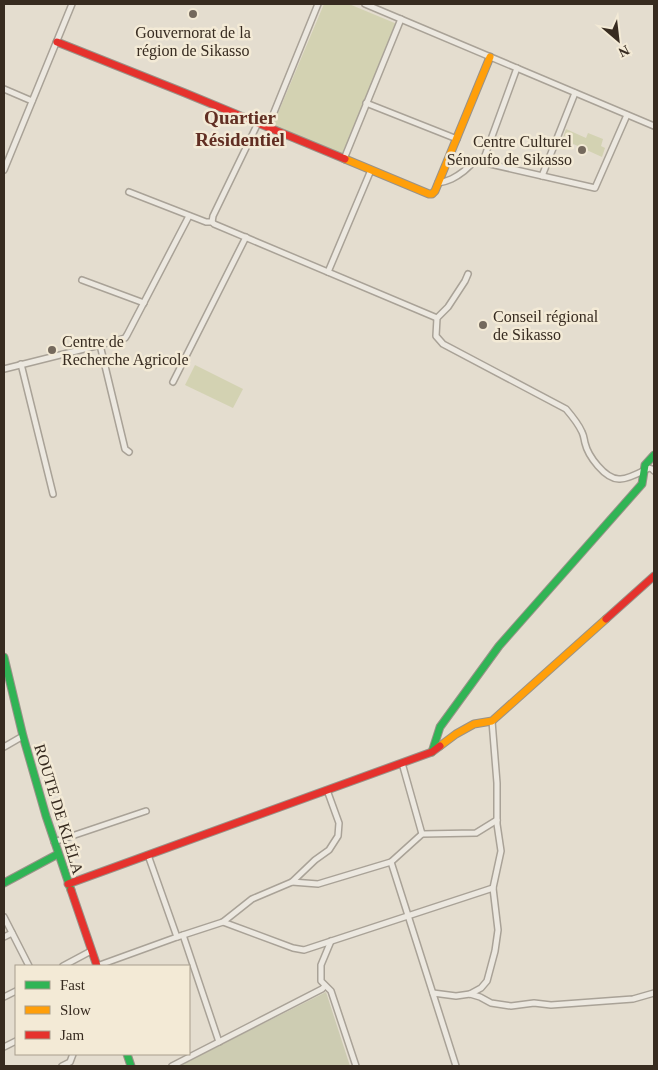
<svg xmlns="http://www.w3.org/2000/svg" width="658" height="1070" font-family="'Times New Roman',serif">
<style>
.green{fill:#d3d2b2}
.cemetery{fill:#cdccb2}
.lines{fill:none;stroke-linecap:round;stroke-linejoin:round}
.street-casing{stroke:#a9a297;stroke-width:8}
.fast-casing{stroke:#999288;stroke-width:9}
.slow-casing{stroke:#999288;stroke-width:9}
.jam-casing{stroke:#999288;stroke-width:9}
.street{stroke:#ece8e0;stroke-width:5}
.fast{stroke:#30b455;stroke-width:7}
.slow{stroke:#ff9f0a;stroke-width:7}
.jam{stroke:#e5322d;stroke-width:7}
.poi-dot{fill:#74695d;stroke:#f3ead6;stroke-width:2}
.labels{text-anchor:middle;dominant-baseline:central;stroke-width:5;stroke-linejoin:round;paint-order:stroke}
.poi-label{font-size:16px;fill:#372b20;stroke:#f3ead6;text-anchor:start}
.street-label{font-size:16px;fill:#372b20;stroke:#f3ead6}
.quarter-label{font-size:19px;font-weight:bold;fill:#612e22;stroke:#f3ead6}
</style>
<rect width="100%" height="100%" fill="#e4ddcf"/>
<!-- green -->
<g class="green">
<path d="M324,4h25l48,20 -55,130 -69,-29z"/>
<path d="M566,129l20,9 2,-5 15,6 -2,7 4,2 -3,9 -33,-15 -4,8 -3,-1v-2l-2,-1z"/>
<path d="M195,365l48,24 -10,19 -48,-23z"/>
</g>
<!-- cemetery -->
<path class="cemetery" d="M326,992l24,74h-171z"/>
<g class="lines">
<!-- street casing -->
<g class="street-casing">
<g id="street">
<path d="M365,4l289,122"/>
<path d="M4,89l28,12"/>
<path d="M366,103l91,36"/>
<path d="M268,127l50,-123"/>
<path d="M344,159l57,-140"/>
<path d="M483,161l34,-93"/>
<path d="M4,170l68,-166"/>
<path d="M542,176l33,-83"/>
<path d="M438,183c11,-2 17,-5 26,-12 5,-4 7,-8 13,-10l118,27 32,-73"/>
<path d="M129,192l77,30h6l2,2 223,94"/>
<path d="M212,222l1,-6 45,-93"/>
<path d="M328,272l43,-102"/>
<path d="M468,274l-3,7 -17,26 -11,11 -1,18 7,8 123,65c6,7 12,14 16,23 2,4 2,7 3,11 3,13 20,36 34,36 8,1 22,-7 30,-11l3,1 2,2"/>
<path d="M82,280l62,23"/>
<path d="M100,345l25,104 4,3"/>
<path d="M21,364l32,130"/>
<path d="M4,369l96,-24 25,-7 2,-3 62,-119"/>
<path d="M173,382l73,-145"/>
<path d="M4,747l19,-11"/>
<path d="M402,763l20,71"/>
<path d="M54,842l92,-31"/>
<path d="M148,855l29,82"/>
<path d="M391,862l65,204"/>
<path d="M292,882l26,2 73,-22 31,-28 54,-1 21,-13"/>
<path d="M4,917l25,49"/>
<path d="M223,922l70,26 11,2 189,-62"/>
<path d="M183,935l36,107"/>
<path d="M4,937l8,-4"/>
<path d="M331,941l-10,24v16l10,10 25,75"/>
<path d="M63,966l28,-15"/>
<path d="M97,966l80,-29 46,-15 29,-23 40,-17 23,-22 14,-10 9,-14 1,-13 -12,-33"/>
<path d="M433,993l23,3 14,-2 10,3 11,6 20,3 23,-3 17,2 82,-6 21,-6"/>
<path d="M470,994l11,-6 6,-7 8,-30 3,-21 -5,-42 8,-37 -4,-27v-41l-5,-62"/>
<path d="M4,997l12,-6"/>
<path d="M4,1047l12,-6"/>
<path d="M62,1066l8,-4 3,-8"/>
<path d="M172,1066l150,-77 3,-3"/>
</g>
</g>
<!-- fast casing -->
<g class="fast-casing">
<g id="fast">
<path d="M4,657l19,79 23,80 25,74"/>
<path d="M432,752l8,-25 59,-81 143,-162 3,-19 9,-10"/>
<path d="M4,883l54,-29"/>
<path d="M127,1054l4,12"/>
</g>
</g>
<!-- slow casing -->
<g class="slow-casing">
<g id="slow">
<path d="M345,159l84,35h3l3,-3 55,-134"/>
<path d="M440,746l16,-12 18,-10 18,-3 114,-102"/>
</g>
</g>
<!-- jam casing -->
<g class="jam-casing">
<g id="jam">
<path d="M57,42l128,51 160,66"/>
<path d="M606,619l48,-43"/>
<path d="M68,884l364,-132 8,-6"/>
<path d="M71,890l26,76"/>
</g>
</g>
<!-- street -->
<use href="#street" class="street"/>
<!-- fast -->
<use href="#fast" class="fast"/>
<!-- slow -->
<use href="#slow" class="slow"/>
<!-- jam -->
<use href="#jam" class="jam"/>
</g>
<!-- markers -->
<g class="poi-dot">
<circle cx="193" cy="14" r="5"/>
<circle cx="582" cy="150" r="5"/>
<circle cx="483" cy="325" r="5"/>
<circle cx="52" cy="350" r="5"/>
</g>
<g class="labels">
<!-- poi labels -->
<g class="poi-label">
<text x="193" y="32" text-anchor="middle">Gouvernorat de la<tspan x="193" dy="18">région de Sikasso</tspan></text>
<text x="572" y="141" text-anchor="end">Centre Culturel<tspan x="572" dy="18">Sénoufo de Sikasso</tspan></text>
<text x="493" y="316">Conseil régional<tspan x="493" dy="18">de Sikasso</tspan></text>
<text x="62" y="341">Centre de<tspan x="62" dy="18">Recherche Agricole</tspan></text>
</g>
<!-- street labels -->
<g class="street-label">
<text transform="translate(59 809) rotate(73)">ROUTE DE KLÉLA</text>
</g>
<!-- quarter labels -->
<g class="quarter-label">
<text x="240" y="117">Quartier<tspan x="240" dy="22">Résidentiel</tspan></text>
</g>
</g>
<!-- border -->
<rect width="658" height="1070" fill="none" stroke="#372b20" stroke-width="10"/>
<!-- legend -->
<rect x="15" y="965" width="175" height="90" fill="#f3ead6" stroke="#a89e8d"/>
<rect x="25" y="981" width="25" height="8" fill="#30b455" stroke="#a89e8d"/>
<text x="60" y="990" font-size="15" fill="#372b20">Fast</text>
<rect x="25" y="1006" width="25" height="8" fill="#ff9f0a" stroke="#a89e8d"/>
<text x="60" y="1015" font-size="15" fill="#372b20">Slow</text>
<rect x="25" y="1031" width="25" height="8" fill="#e5322d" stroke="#a89e8d"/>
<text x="60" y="1040" font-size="15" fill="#372b20">Jam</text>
<!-- north arrow -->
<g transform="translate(618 40) rotate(152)" stroke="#f3ead6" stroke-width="4" paint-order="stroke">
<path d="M0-4L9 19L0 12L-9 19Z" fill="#372b20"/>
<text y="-8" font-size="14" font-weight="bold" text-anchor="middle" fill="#372b20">N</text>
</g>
</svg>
